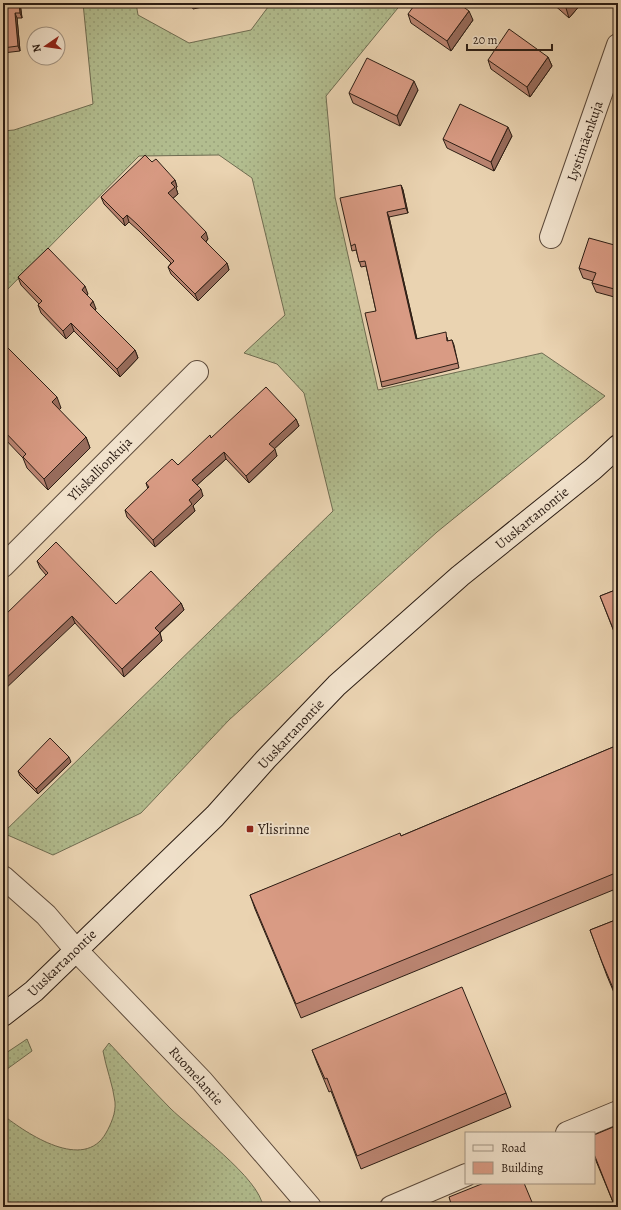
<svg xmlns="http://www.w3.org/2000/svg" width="621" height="1210" font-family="Alegreya,serif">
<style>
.grass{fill:url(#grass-dots);stroke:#6f6d52}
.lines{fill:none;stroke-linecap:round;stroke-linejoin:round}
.minor-casing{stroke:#5c4a3b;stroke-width:24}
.tertiary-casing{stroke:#5c4a3b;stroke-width:24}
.secondary-casing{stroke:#2c1d14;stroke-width:24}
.minor{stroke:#f1e2cc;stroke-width:22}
.tertiary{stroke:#f1e2cc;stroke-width:22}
.secondary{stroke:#f1e2cc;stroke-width:22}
.wall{fill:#bb8572;stroke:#2c1d14}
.shaded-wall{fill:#986c5c;stroke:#2c1d14}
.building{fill:#d99b84;stroke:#2c1d14}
.poi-dot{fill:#8f2418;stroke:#f1e2cc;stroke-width:1.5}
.labels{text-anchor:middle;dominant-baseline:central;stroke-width:4;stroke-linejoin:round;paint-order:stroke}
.street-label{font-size:14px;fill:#2c1d14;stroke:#f1e2cc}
.poi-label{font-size:14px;fill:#2c1d14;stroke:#f1e2cc;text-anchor:start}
</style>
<defs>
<pattern id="grass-dots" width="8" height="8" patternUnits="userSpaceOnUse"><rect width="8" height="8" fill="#b2bd8f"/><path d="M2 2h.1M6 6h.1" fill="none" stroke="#99a27a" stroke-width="1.8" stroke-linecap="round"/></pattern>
</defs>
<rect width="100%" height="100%" fill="#ead3b1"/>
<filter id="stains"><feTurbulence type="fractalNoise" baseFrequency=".005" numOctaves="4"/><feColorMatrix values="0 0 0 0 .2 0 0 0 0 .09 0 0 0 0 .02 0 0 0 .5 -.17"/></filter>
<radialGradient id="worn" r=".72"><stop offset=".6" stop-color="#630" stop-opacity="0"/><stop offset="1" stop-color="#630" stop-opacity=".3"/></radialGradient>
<!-- grass -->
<g class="grass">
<path d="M83,3h53l2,12 51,28 62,-13 20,-27h131l-76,93 9,101 43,193 164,-37 63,43 -168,136 -208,188 -88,93 -88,42 -50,-22 330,-322 -29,-118 -27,-29 -33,-11 41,-38 -33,-137 -33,-23 -80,1 -136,138v-163l11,-1 79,-26z"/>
<path d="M27,1039l5,12 -29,21v-17z"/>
<path d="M109,1043c20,21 40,44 61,65 21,21 90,70 93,99h-260v-92c24,19 81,57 103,18 5,-9 10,-20 9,-31 -2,-17 -9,-34 -12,-51z"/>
</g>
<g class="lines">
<!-- minor casing -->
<g class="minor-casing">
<g id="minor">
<path d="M551,237l67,-192"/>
<path d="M3,566l194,-194"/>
<path d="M3,877l43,38 30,35"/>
<path d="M567,1133l51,-21"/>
<path d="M391,1207l75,-32"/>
</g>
</g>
<!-- tertiary casing -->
<g class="tertiary-casing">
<path id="tertiary" d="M76,950l126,131 108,126"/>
</g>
<!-- secondary casing -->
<g class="secondary-casing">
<path id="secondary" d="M3,1015l31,-24 181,-175 51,-57 71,-74 123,-109 133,-107 25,-23"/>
</g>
<!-- minor -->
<use href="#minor" class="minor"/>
<!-- tertiary -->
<use href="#tertiary" class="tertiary"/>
<!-- secondary -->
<use href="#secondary" class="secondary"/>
</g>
<!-- wall -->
<g class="wall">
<path d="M3,3h17l2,15h-5l3,33 -17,2z"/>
<path d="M191,3h30l-28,6z"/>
<path d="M552,3h30l-13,15z"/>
<path d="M408,14l65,6 -22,31 -40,-28z"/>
<path d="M548,57l4,9 -22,31 -39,-28 -3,-9z"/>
<path d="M418,90l-18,36 -47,-23 -4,-10z"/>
<path d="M512,136l-18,35 -47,-23 -4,-9z"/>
<path d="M152,162l23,18 2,7 -1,1 2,6 -5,4 35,41 -2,3 21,21 2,7 -31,31 -27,-27 -3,-7 3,-4 -32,-32 -10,-9 -4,4 -21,-22 -3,-7z"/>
<path d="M401,185l2,5 5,23 -19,4 28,122 30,-2 1,4 4,-1 2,5 5,23 -77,19 -1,-5 -5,-71 -10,-45 -5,1 -5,-17 -4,1 -1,-5z"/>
<path d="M618,246v52l-22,-6 -4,-9 1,-2 -10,-3 -4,-10z"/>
<path d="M18,277l70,17 -1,1 9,14 -1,1 40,40 3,8 -18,19 -46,-46 -8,8 -25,-26 -3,-8 1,-1 -18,-19z"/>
<path d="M3,343l58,65 -2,2 27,27 4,11 -42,42 -21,-22 -4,-10 -20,-21z"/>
<path d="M296,419l3,7 -25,23 3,7 -28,27 -23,-24 -29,26 6,11 -10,10 2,5 -40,36 -28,-30 -2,-7 23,-21 -2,-6 32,-18 33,-27z"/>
<path d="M37,561l79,43 65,-1 3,7 -24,23 2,8 -38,36 -49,-54 -29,-48 -6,-7z"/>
<path d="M618,589v53l-18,-46z"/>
<path d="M618,745v143l-317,130 -46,-109 -5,-14 151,-59z"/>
<path d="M71,762l-33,32 -18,-18 -2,-5z"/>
<path d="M618,919v83l-11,-26 -17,-46z"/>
<path d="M312,1050l194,43 5,14 -150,62 -30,-78 -2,1 -12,-29z"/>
<path d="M594,1135l24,72h-3l-21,-51z"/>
</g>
<!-- shaded-wall -->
<g class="shaded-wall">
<path d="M19,3h1l2,15 -2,-5z"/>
<path d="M570,3h12l-13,15 -3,-10z"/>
<path d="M469,11l4,9 -22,31 -4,-10z"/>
<path d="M15,13l2,5 3,33 -2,-5z"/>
<path d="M548,57l4,9 -22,31 -3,-10z"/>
<path d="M414,81l4,9 -18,36 -3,-10z"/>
<path d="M508,127l4,9 -18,35 -3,-9z"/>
<path d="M175,180l2,7 -1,1 2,6 -7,6 -3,-7 3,-10z"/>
<path d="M401,185l2,5 5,23 -2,-5z"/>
<path d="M387,212l2,5 29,127 -2,-5z"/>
<path d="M127,215l2,7 -4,4 -2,-7z"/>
<path d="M206,232l2,7 -5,5 -2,-7z"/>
<path d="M227,263l2,7 -31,31 -3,-7z"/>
<path d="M85,286l3,8 -3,4 -3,-8z"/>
<path d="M93,301l3,8 -3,4 -3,-8z"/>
<path d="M71,323l3,8 -8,8 -3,-8z"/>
<path d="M135,350l3,8 -18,19 -3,-8z"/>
<path d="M57,397l4,11 -5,5 -4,-11z"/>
<path d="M296,419l3,7 -27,25 -3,-7z"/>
<path d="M86,437l4,11 -42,42 -4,-11z"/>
<path d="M275,449l2,7 -28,27 -3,-7z"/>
<path d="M224,452l2,7 -31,28 -3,-7z"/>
<path d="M201,489l2,7 -10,10 2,5 -40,36 -2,-7 36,-40z"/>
<path d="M181,603l3,7 -27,25 -2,-7z"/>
<path d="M72,616l3,7 -72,68v-10z"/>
<path d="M160,633l2,8 -38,36 -2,-8z"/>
<path d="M69,757l2,5 -33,32 -2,-5z"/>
</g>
<!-- building -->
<g class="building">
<path d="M3,3h16l1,10h-5l3,33 -15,2z"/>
<path d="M416,3h42l11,8 -22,30 -39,-27z"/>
<path d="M560,3h10l-4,5z"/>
<path d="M509,29l39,28 -21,30 -39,-27z"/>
<path d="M367,58l47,23 -17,35 -48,-23z"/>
<path d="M460,104l48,23 -17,35 -48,-23z"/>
<path d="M145,155l7,7 4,-3 19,21 -4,3 4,4 -7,6 38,39 -5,5 26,26 -32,31 -27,-27 6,-6 -37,-37 -10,-9 -4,4 -22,-22z"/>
<path d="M401,185l5,23 -19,4 29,127 30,-7 1,9 5,-1 6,23 -77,19 -16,-69 11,-2 -11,-50 -6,1 -4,-18 -4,2 -11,-48z"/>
<path d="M589,238l29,8v44l-26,-7 4,-10 -17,-5z"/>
<path d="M48,248l37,38 -3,4 11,11 -3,4 45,45 -18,19 -46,-46 -8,8 -25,-26 4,-4 -24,-24z"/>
<path d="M3,343l54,54 -5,5 34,35 -42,42 -21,-22 3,-3 -23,-24z"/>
<path d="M266,387l30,32 -27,25 6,5 -29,27 -22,-24 -32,28 9,9 -12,11 3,4 -39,36 -28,-30 24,-23 -3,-4 26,-24 6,6 32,-30 1,3z"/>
<path d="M56,542l60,62 35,-33 30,32 -26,25 5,5 -38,36 -50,-53 -69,65v-64l45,-44 -11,-12z"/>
<path d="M618,589v52l-18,-45z"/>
<path d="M50,738l19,19 -33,32 -18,-18z"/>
<path d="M618,745v127l-322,132 -46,-109 150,-62 1,3z"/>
<path d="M618,919v81l-16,-38 -12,-32z"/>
<path d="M462,987l44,106 -149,63 -30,-78 -2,1 -13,-29z"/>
<path d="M618,1125v82h-3l-21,-53v-19z"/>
<path d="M484,1183h40l10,24h-82l-3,-10z"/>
</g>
<!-- markers -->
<rect class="poi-dot" x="246" y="825" width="8" height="8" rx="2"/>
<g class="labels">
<!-- street labels -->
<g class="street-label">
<text transform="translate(585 141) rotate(-71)">Lystimäenkuja</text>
<text transform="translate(100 469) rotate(-45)">Yliskallionkuja</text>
<text transform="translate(532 518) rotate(-39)">Uuskartanontie</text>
<text transform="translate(291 734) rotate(-47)">Uuskartanontie</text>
<text transform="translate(62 963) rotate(-44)">Uuskartanontie</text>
<text transform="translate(196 1076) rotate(48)">Ruomelantie</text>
</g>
<!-- poi labels -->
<g class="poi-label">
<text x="258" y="829">Ylisrinne</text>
</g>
</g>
<!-- margin -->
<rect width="621" height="1210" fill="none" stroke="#ead3b1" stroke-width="16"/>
<rect x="4" y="4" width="613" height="1202" fill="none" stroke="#2c1d14" stroke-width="2"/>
<rect x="8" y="8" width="605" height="1194" fill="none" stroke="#2c1d14"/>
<!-- legend -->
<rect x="465" y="1132" width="130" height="52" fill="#f1e2cc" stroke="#a29382"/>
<rect x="473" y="1145" width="20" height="6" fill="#f1e2cc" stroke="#a29382"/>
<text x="501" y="1152" font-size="12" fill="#2c1d14">Road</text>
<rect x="473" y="1162" width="20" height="12" fill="#d99b84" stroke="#a29382"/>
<text x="501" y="1172" font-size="12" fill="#2c1d14">Building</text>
<!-- north arrow -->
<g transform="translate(46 46) rotate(257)"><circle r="19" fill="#f1e2cc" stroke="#a29382"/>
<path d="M0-3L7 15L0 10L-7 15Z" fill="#8f2418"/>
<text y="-6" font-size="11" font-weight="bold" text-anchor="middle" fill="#2c1d14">N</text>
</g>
<!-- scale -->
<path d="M467 44v6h85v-6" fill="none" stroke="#2c1d14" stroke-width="2"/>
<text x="473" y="44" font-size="12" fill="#2c1d14" stroke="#f1e2cc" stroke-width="3" paint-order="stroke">20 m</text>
<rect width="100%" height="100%" filter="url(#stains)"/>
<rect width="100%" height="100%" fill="url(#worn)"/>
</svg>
